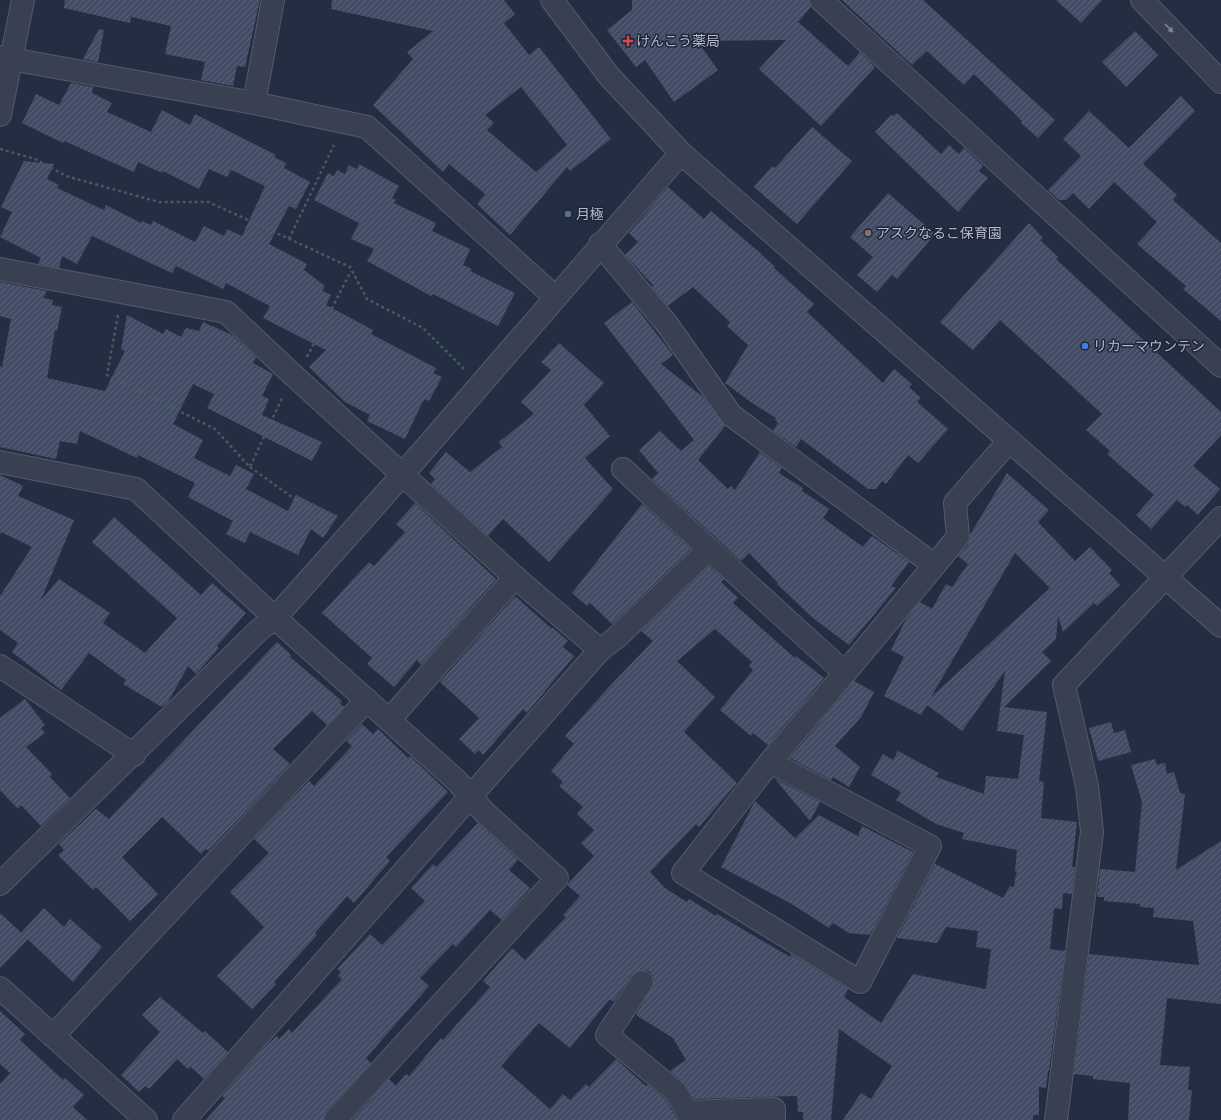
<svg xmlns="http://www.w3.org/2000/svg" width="1221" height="1120" font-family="'DM Sans','Noto Sans JP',sans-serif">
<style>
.building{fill:url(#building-hatch);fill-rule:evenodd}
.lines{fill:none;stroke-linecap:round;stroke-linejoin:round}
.minor-casing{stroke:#535b6c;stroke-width:24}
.path{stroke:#445a60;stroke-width:2.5;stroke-dasharray:3 3;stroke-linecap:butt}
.minor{stroke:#384052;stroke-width:22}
.oneway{fill:#7d8495}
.health-dot{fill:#e0444e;stroke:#1d2537;stroke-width:1.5}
.service-dot{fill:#5c6f8a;stroke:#1d2537;stroke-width:1.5}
.education-dot{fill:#8d6e63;stroke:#1d2537;stroke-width:1.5}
.shop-dot{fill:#3f7fe0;stroke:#1d2537;stroke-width:1.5}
.labels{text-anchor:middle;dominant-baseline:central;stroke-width:3;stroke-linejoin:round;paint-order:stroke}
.poi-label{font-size:14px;fill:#b5bbcc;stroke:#1d2537;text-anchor:start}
</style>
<defs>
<pattern id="building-hatch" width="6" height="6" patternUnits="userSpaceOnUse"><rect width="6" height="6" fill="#424d65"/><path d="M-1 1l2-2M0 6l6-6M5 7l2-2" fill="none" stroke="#5b657a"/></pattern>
</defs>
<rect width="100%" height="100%" fill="#242e43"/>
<!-- building -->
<g class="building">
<path d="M65,0h195l-15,67 -8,-1 -4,20 -32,-6 4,-18 -40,-8 6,-28 -40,-9 -1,6 -66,-15z"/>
<path d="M332,0h172l11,14 -11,9 25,32 10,-8 72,92 -41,32 -3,-4 -57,68 -33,-31 8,-10 -36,-30 -6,8 -70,-67 40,-46 -6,-7 26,-21 -102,-22zM521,87l46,58 -31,27 -49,-42 7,-7 -9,-8z"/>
<path d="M632,0h177l2,7 -13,15 50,44 12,-14 15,15 -54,59 -62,-57 27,-29 -89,1 21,29 -44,32 -29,-42 -9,7 -29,-37 25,-20z"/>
<path d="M842,0h81l132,120 -17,18 -17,-15 1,-2 -48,-47 -10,11 -37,-34 -15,14z"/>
<path d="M1056,0h46l-21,23z"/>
<path d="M99,29l5,1 -6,32 -15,-3z"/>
<path d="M1135,31l23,24 -32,32 -24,-25z"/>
<path d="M71,83l22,4 -1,6 20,10 -5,9 44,20 11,-22 28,15 5,-11 81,41 -2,2 12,6 -2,5 26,14 -14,27 -7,-3 -20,38 38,20 -3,6 21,16 -3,5 9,4 -5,10 47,25 -2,4 65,34 -3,5 9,4 -13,24 -4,-2 -3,4 -17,36 -38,-18 3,-6 -25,-13 -36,-35 17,-17 -63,-32 7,-12 -44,-23 -3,6 -47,-23 -4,7 -80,-37 -15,28 -15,-8 -3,12 -21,-4 3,-6 -41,-21 12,-25 -11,-5 23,-46 30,3 -7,15 12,6 -2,3 47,22 2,-5 35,18 1,-2 9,4 2,-4 42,21 9,-16 20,10 3,-7 15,7 23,-50 -34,-16 -4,7 -18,-8 -10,20 -36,-18 -1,2 -24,-11 -4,10 -70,-31 -1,2 -41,-20 14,-29 23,11z"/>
<path d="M1181,96l14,15 -52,53 34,31 -4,5 48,43v78l-38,-32 3,-3 -49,-42 20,-22 -43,-40 -25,27 -16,-16 -7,7h-7l-11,-10 33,-34 -18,-17 26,-28 40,37z"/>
<path d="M897,113l44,41 8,-9 10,9 5,-6 19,18 -4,5 9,7 -30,34 -83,-80 16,-17 2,1z"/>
<path d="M812,127l40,34 -55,63 -43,-37 18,-21 3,2z"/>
<path d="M359,164l40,22 -7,12 4,2 -2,3 42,20 -4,8 38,18 -7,16 9,4 -2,2 45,22 -17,33 -65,-32 -2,2 -64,-35 7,-12 -23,-10 8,-16 -45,-23 14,-27 6,3 3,-6 8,4 4,-9 8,4z"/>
<path d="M668,187l36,32 7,-8 47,40 17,16 -1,1 40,36 -7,8 76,71 11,-14 18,15 -3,3 12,11 -4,4 31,27 -30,34 -10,-8 -22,29 -4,-3 -6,8h-8l-67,-50 -5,8 -23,-16 5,-8 -3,-3 1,-2 -24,-15 -27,-20 23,-38 -21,-19 3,-4 -37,-35 -25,19 -16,-19 1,-2 -28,-30 13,-13 -9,-9z"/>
<path d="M888,193l47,41 -38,45 -5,-4 -15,17 -20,-17 16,-18 -23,-20z"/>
<path d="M1029,223l14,15 -3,2 18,17 -2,2 165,153v23l-28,31 27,23 -22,26 -11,-10 -2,2 -8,-7 -26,29 -15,-14 18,-20 -47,-41 3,-3 -24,-21 16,-16 -102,-94 -27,30 -33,-28z"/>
<path d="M0,282l47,9 -4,7 10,2 -1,5 10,2 -5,24 -2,-1 -8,48 58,13 20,-40 -4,-2 6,-34 36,19 3,-5 15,8 5,-9 13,3 4,-9 29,13 24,22 -3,6 20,11 -11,22 7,3 -7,16 60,27 -10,19 -105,-53 7,-14 -21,-10 -20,40 30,16 -9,18 36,18 6,-11 18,9 -8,15 42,22 8,-16 42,21 -15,22 -12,-9 -13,26 -48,-23 -5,11 -19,-9 7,-13 -45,-24 7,-14 -57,-28 -1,3 -57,-27 -3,13 -17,-3 -4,18 -56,-12v-81l2,1 9,-48 -11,-3z"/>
<path d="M632,302l41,53 -12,9 42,33 22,29 -27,34 30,29 3,-3 4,4 25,-38 22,16 -3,5 24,15 -1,3 27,18 -6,9 40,29 9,-11 37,26 -18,24 5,2 -47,57 -36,-27 -36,-34 1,-1 -29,-30 -8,8 -89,-82 6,-6 -19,-23 21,-19 21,20 13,-11 -90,-117z"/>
<path d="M559,343l45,40 -20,22 26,31 -25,22 28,31 -64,73 -46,-43 -15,17 -57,-52 4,-5 -6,-6 17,-21 24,20 32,-25 -3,-5 35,-28 -13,-12 30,-32 -10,-8z"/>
<path d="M1007,473l42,37 -11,12 37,39 15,-14 22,23 -3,3 11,12 -23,21 -3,-3 -31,29 -5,-16 -2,23 -14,13 9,9 -47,46 43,5 -8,69 5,1 -3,36 36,4 -5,45h3l-3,27 -9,-1 -1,16 -8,-1 -4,41 15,2 -16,120h-1l-2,17 -7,-1v28h-6v5h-190l18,-27 10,6 21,-33 -53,-37 -8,91h-28v-8h-5l-1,-16 -103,3 -9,-15 -15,-13 16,-11 -13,-22 -37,-23 18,-32 -1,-7 -4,-5 -7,-1 -5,1 -5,4 -18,26 -5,-1 -39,48 -31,-25 -38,43 49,43 13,-15 7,6 16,-16 3,3 27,-28 30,27 2,-1 19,16 10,19h-325l37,-41 7,7 10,-12 3,2 32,-38 2,2 47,-53 -7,-6 29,-33 13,12 41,-43 -3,-2 17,-19 -13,-11 27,-29 -13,-13 13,-13 -17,-16 6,-7 -24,-21 4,-4 -12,-11 23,-27 -9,-8 42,-47 46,-48 -12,-10 68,-65 15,13 -3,3 17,16 -5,5 62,55 1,-2 28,22 -56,67 -15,-12 -2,3 -31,-26 33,-40 -4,-4 3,-4 -37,-33 -38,32 38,36 -31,35 53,51 -38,44 -3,-3 -46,48 15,16 22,14 2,-3 27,17 1,-2 73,43 1,-3 57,35 -4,8 37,26 32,-49 73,15 5,-40 -15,-2 2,-16 -32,-4 -9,16 -40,-5 38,-74 68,34 7,-12 4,1 1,-9 2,-5 -2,-2 2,-21 -55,-11 2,-6 -28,-9 -40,-24 5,-8 -30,-17 12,-21 10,6 5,-9 41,22 -3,4 48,17 2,-18 32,3 6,-44 -27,-4 8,-60 -43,60 -35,-26 -6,10 -37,-19 20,-39 -13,-7 15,-31 14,-17 12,7 14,-25 6,3 16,-23 -10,-8 10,-11 2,-10zM1015,553l35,35 -119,109z"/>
<path d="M0,475l23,11 -5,10 56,24 -33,80 18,-21 51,34 -7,10 42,30 32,-35 -85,-76 22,-25 87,78 11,-12 34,30 -29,33 2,2 -23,26 -8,-8 -20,36 -6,5 -39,-23 3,-4 -37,-27 -28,37 -49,-38 6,-9 -18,-13v-34l32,-49 -31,-15 -1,3z"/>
<path d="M415,503l81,76 -75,86 -4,-5 -23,27 -27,-23 5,-6 -50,-45 47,-51 5,4 31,-34 -9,-8z"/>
<path d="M642,504l49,45 -79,75 -22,-21 -3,3 -15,-13z"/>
<path d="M515,596l37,33 1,-1 15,13 -5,6 11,9 -47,57 -4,-4 -40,46 -4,-5 -4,4 -16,-15 20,-21 -39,-36z"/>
<path d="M277,642l14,13 -1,2 52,44 -2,2 4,4 -17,18 -15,-14 -39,38 17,15 -82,87 -2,-2 -5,5 -39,-37 -40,40 36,37 -28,27 -34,-34 -3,3 -35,-35 6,-5 -5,-6 37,-35 13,10z"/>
<path d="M854,681l20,11 -13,25 -26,29 25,21 -11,20 -16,-10 -2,3 -41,-22z"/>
<path d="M25,699l20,26 -4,3 4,5 -19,14 26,27 -2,3 20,21 -29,28 -20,-21 -3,4 -18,-19v-72z"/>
<path d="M1111,722l3,11 11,-3 6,22 -33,9 -9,-33z"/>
<path d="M362,724l11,10 5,-5 30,29 2,-2 38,36 -62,65 4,4 -36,42 -7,-7 -32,37 2,2 -43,47 2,2 -24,25 -35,-33 47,-49 -34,-35 39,-39 -15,-14 55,-58 5,5 38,-40 -6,-5z"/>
<path d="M1155,759l2,6 8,-2 2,11 7,-2 6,21 5,1 -9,76 45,-29v163l-54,-6 -7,67 30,2 -2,23h4l-3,30h-61l2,-37 -37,-4v-3l-19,-2 15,-120 110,11 -6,-44 -40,-4 1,-9 -14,-1v-3l-36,-3v-4h-7l3,-28 35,3 7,-70 -11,-37z"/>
<path d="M775,779l45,23 -10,19z"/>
<path d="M755,801l40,37 24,-23 39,21 4,-10 51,26 -43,83 -21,-2 -16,-10 -4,5 -39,-25 -69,-36z"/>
<path d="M478,823l40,37 -9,10 21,18 -28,32 -12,-10 -34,37 -3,-3 -33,34 9,8 -63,72 5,5 -45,49 -3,8h-117l19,-22 -3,-2 43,-49 12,-11 2,3 10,-10 3,4 50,-54 -4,-3 3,-4 -4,-3 33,-35 12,11 43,-44 -14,-13 22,-24 3,3z"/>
<path d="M44,908l20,19 6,-8 32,28 -29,35 -52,-49z"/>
<path d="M0,913l28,26 -28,29z"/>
<path d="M160,997l43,36 2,-2 23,21 -24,27 -13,-12 -3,2 -11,-10 -28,30 -4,-3 -6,6 -18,-17 39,-43 -18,-17z"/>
<path d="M0,1011l25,23 -5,6 43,40 2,-2 19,17 -11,12 14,13h-87v-36l10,-11 -10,-9z"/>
</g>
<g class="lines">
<!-- minor casing -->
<g class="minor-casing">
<g id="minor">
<path d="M552,0l57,76 72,77 540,473"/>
<path d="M821,0l400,366"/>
<path d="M1142,0l79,82"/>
<path d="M0,57l254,46 113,24 188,170"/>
<path d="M254,103l19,-103"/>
<path d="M0,115l23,-115"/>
<path d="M600,244l67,80 64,91 203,150"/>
<path d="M0,269l226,43 67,63 222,202 85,73"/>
<path d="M0,462l136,27 139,129 -16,12 -259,254"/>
<path d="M623,469l86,80"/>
<path d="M0,666l134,89"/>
<path d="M845,673l113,-136 -3,-34 54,-62"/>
<path d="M390,719l125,-142"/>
<path d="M642,982l-35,53 70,58 10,19"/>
<path d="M0,988l146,132"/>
<path d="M53,1036l314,-336"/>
<path d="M184,1120l416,-470 16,-12 93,-89 136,124 -75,89 -87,111 177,109 70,-136 -160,-84"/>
<path d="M335,1120l222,-242 -73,-66 -27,-31 -182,-163 128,-144 278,-321"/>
<path d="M690,1120l-3,-8 87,-3v11"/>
<path d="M1056,1120l36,-288 -5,-46 -23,-101 157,-167"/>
</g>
</g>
<!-- path -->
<g class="path">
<path d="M0,149l35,10 31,17 93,26h50l141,65 17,32 56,29 41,41"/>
<path d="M289,239l45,-94"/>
<path d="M118,315l-11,60 108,54 35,38 32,-69"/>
<path d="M307,357l44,-86"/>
<path d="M250,467l77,55"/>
</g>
<!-- minor -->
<use href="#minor" class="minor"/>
</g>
<!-- one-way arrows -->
<defs><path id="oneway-solid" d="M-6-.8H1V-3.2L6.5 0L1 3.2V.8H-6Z"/></defs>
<use class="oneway" href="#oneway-solid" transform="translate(1169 28) rotate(46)"/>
<!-- markers -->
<path class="health-dot" d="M626 35h4v4h4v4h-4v4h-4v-4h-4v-4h4z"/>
<circle class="service-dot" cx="568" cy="214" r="4"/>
<circle class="education-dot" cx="868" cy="233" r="4"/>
<circle class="shop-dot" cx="1085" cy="346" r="4"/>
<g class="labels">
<!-- poi labels -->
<g class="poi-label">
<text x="636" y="41">けんこう薬局</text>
<text x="576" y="214">月極</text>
<text x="876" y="233">アスクなるこ保育園</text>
<text x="1093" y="346">リカーマウンテン</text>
</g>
</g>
</svg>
